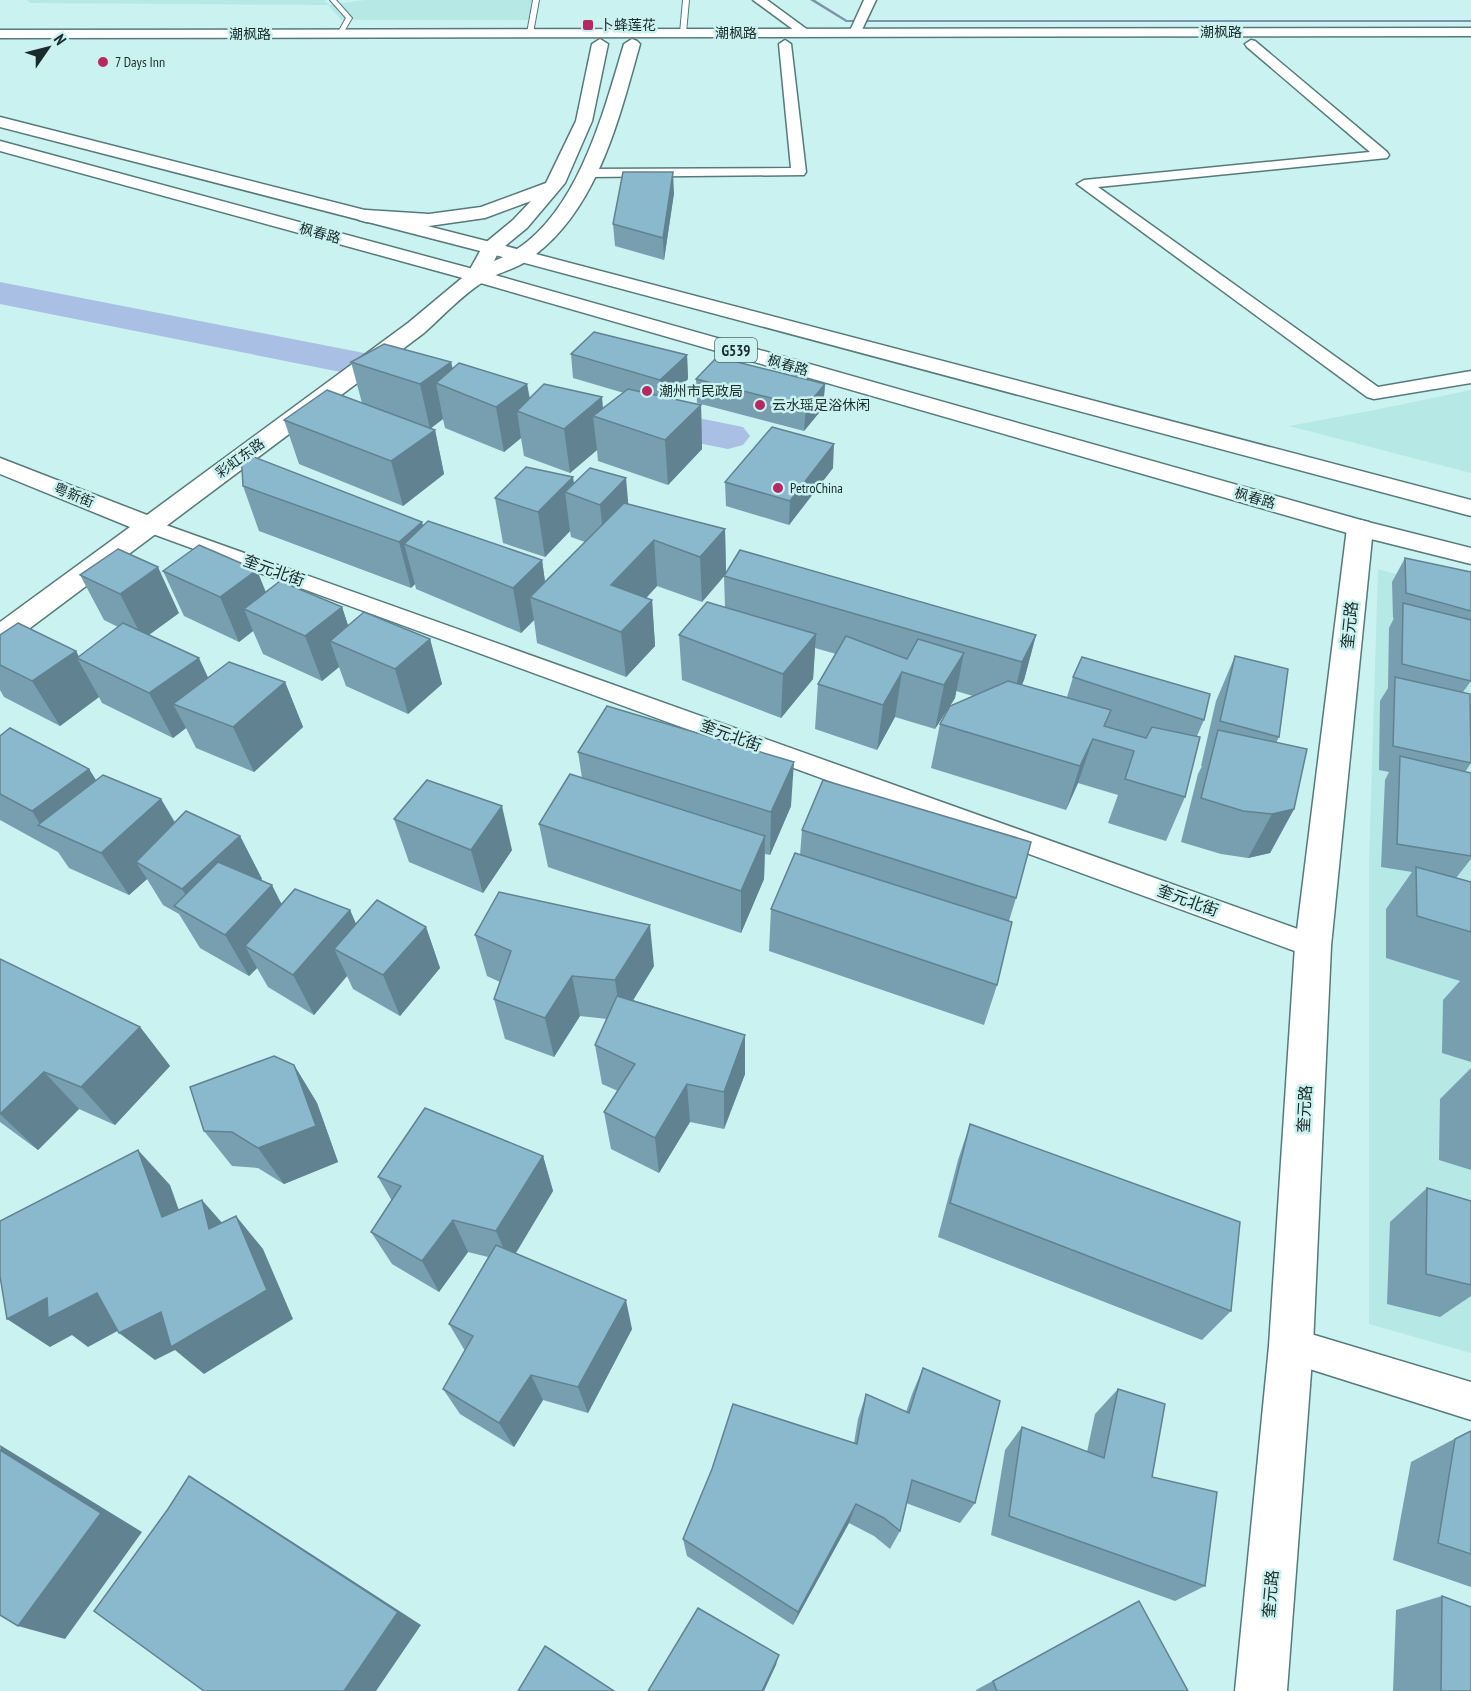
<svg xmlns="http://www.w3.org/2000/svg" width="1471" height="1691" font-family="'PT Sans Narrow','Noto Sans SC',sans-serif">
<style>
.built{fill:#b6e8e6}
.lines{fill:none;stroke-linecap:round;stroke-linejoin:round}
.stream{fill:#7e92ac;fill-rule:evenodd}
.river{fill:#a9bfe4;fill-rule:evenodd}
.lane-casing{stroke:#557a79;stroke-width:2}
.street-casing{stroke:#557a79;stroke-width:3}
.secondary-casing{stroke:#557a79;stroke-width:3}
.highway-casing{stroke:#557a79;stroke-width:3}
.lane{fill:#fff;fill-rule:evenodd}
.street{fill:#fff;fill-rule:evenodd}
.secondary{fill:#fff;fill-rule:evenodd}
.highway{fill:#fff;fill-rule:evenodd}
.wall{fill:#779fb0;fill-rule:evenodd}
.shaded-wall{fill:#618290}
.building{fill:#8ab9cd;stroke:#618290;stroke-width:1.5}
.poi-dot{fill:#b42962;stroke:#caf2f1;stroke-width:2}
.labels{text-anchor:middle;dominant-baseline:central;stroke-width:5;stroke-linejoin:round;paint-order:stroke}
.far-poi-label{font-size:14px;fill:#1b2a2a;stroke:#caf2f1;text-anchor:start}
.far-street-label{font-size:14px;fill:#1b2a2a;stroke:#caf2f1}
.shield{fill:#caf2f1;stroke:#506666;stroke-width:1.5}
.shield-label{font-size:15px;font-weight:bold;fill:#1b2a2a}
.street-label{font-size:16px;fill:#1b2a2a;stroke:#caf2f1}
</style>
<rect width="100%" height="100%" fill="#caf2f1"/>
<!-- built -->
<g class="built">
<path d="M27,0h297l5,5 36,-5h167l2,2 -6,18h-187l-13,-15 -298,-2z"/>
<path d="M1471,390v83l-182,-47 86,-16z"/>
<path d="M1378,569l93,26v758l-102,-29v-462z"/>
</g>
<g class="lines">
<!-- stream -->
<path class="stream" d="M810,0h5l32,20h624v2h-625z"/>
<!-- river -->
<g class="river">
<path d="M0,282l431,84 14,3 6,9 -6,9 -14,3 -431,-86z"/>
<path d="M619,402l124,25 7,9 -7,9 -15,4 -124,-25 -6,-9 6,-9z"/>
</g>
<!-- lane casing -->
<g class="lane-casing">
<g id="lane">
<path d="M330,0h6l16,18 -10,17 -5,-1 9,-16z"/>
<path d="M533,0h6l-6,33 -3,2 -3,-2z"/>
<path d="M683,0h6l-3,33 -3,2 -3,-2z"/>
</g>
</g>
<!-- street casing -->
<g class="street-casing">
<g id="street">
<path d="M753,0h14l45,33 -2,3h-8z"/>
<path d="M864,0h12l-17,36h-8l-2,-3z"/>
<path d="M785,40l6,4 15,128 -2,3 -216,2 -7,-4 7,-4 203,-1 -12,-124z"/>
<path d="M1251,40l4,1 132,111 2,3 -2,3 -289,29 280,200 93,-16v12l-97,16 -7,-2 -290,-213 7,-4 286,-28 -123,-105 -2,-3z"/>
<path d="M149,519l1174,419 4,8 -4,8 -10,4 -10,-4 -1161,-424 -4,-5 4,-5z"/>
<path d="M1291,1328l180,54v38l-193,-61 -5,-13 5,-13z"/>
</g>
</g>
<!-- secondary casing -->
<g class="secondary-casing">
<g id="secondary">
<path d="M1471,28v8l-1471,2v-8z"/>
<path d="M600,39l8,5 -16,77 -27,62 -38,45 -28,23 -5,10c80,-30 108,-144 130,-217l8,-5 5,2 3,3c-21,75 -43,169 -112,216 -13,10 -31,12 -45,22 -22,14 -40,34 -59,51l-414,310 -10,2v-23l130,-95 -130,-53v-16l147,57 261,-192 60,-50 16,-29 29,-24 18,-19 -46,17 -56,8 -63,-4 -7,-2 -2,-4 2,-4 7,-2 63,4 52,-7 65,-24 30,-62 16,-77z"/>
<path d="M1360,520l9,2 4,6 -42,418 -18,400 -26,345h-52l34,-345 26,-400 52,-418 4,-6z"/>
</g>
</g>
<!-- highway casing -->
<g class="highway-casing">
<g id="highway">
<path d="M0,117l498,127 973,256v16l-987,-264 -484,-125z"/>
<path d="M0,141l484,131 884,250 103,26v16l-120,-30 -881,-254 -470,-129z"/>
</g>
</g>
<!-- lane -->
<use href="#lane" class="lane"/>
<!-- street -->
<use href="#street" class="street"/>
<!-- secondary -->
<use href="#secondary" class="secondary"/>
<!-- highway -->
<use href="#highway" class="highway"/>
</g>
<!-- wall -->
<g class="wall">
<path d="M674,193l-10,67 -49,-14 -2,-22z"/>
<path d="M571,354l116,1 1,24 -21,19 34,7 1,44 -34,36 -70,-24 -1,-11 -27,23 -46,-17 -3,-18 -17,14 -59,-24 -2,-9 -13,9 5,2 9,44 -41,32 -104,-42 -15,-44 78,-17 -11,-41h100l2,7 74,15 3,14 73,10 21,-15 -51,-15z"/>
<path d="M696,379l129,5 -2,24 -19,23 -107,-28z"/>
<path d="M833,468l-44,57 -63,-19 -1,-24z"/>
<path d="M573,477l1,7 55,20 96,25 1,45 310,61 -12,45 -2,5 45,12 6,-20 131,43 -7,16 -12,61 -19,44 -58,-18 10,-28 -40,-12 -12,27 -135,-42 9,-44 8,-16 -13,21 -40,-12 -18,33 -62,-21 3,-45 18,-30 -21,-6 -2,31 -32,39 -99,-38 -3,-45 46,-28 -1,-31 -22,26 -45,-16 -11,12 6,2 3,46 -29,31 -89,-34 -3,-23 -13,13 -105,-44 -1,-5 -4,4 -152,-57 -16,-45 179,36 1,4 119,34 3,22 40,-40 -14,-5 -1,-6 -25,26 -42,-14 -8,-45zM956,691l17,5 -23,10 5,-8z"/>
<path d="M1405,558l66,14v109l-8,11 8,71 -6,9 6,1v86l-15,19 15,4v180l-29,-9 1,-53 17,-19 -74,-23v-49l26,-37 -31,-5 4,-87 4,-8 -10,-2 1,-69 8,-13 1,-60 5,-10h-1l-1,-36z"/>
<path d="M163,571l179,36 6,19 82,13 12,45 -34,30 -62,-28 -7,-19 -17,14 -59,-27 -10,-23 -14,11 -55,-26z"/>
<path d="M80,575l99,38 -30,22 59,43 77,4 18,45 -49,45 -58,-24 -10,-20 -13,10 -71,-35 -3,-6 -39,29 -56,-29 -4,-7v-55l76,16 3,6 39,-30 -14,-7z"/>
<path d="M1235,656l44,81 -3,6 18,66 -24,44 -22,5 -27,-4 -40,-12 17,-68 4,-8h-1l15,-65z"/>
<path d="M0,736l89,33 7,11 65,19 14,23 65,14 22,43 -1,1 21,24 68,6 6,14 70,3 14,41 -40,48 -47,-27 -6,-13 -33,39 -46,-28 -11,-19 -8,8 -49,-28 -21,-34 -16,-9 -16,-26 -18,16 -60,-27 -11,-16 -58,-32z"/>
<path d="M578,752l213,54 -21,49 -5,-1 -1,25 -23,54 -193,-66 -9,-43 43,-46z"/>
<path d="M394,819l118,31 -29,43 -74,-31z"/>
<path d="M802,830l214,68 -7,23 -12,64 -13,40 -215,-74 2,-42 29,-54z"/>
<path d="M475,935l179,31 -21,34 112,35v39l-21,55 -34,-7 -31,51 -48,-24 -7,-37 14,-21 -16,-7 -7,-39 12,-26 -27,-3 -26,41 -49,-18 -11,-40 6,-17 -13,-6z"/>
<path d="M0,959l140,68 30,39 -55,59 -36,-16 -41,41 -38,-28z"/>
<path d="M294,1065l23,38 21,59 -54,22 -26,-16 -26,-2 -28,-35z"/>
<path d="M1471,1068v102l-32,-10 1,-61z"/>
<path d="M970,1124l261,187 -29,29 -264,-103 20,-77z"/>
<path d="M543,1156l10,35 -38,62 117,76 -44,84 -45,-13 -29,47 -54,-33 -17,-25 22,-38 -16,-27 39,-67 -20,-5 -29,40 -47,-28 -21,-32 21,-31 -14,-24z"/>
<path d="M1427,1188l44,13v95l-31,21 -53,-13 3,-82z"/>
<path d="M923,1368l52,135 -15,20 -54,-20 -6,28 -10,18 -16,-13 -25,-13 -56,102 -106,-69 -4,-17 171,-96 4,-24 8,-25 40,18 6,-18z"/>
<path d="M1118,1389l34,88 53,109 -30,15 -184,-66 14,-85 17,-23 65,25 8,-38z"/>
<path d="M1471,1430v157l-78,-27 18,-98z"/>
<path d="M1442,1596l29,95h-78l3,-81z"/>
<path d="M1139,1601l49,90h-212v-1z"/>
</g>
<!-- shaded-wall -->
<g class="shaded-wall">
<path d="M673,172l1,21 -10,67 -1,-22z"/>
<path d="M687,355l1,24 -27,24 -1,-23z"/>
<path d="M451,362l6,30 -21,-9 7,36 -13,10 -10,-45z"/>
<path d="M527,384l5,33 -15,-6 4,27 -17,14 -8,-45z"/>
<path d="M825,384l-2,24 -19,23 2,-24z"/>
<path d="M602,397l2,23 -11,-4 4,34 -27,23 -6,-44z"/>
<path d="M701,405l1,44 -34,36 -3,-45z"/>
<path d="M435,430l9,44 -41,32 -12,-45z"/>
<path d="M834,444l-1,24 -44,57 1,-24z"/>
<path d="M573,477l2,19 -10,-4 5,39 -25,26 -7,-45z"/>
<path d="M626,478l4,45 -25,27 -5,-45z"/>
<path d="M422,522l8,32 -26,-10 11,40 -4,4 -12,-46z"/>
<path d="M725,529l1,45 -24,28 -2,-45z"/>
<path d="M654,540l3,46 -41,45 -5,-46z"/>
<path d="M542,560l6,44 -18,-7 4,23 -13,13 -8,-45z"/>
<path d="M158,567l21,46 -36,26 -23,-45z"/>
<path d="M257,570l18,45 -31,-6 9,22 -14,11 -19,-45z"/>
<path d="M652,600l3,46 -29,31 -5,-45z"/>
<path d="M342,607l15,45 -27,-11 9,26 -17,14 -17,-45z"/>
<path d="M816,634l-3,45 -32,39 2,-44z"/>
<path d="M1036,635l-12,45 -13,27 11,-45z"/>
<path d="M430,639l12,45 -34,30 -13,-45z"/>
<path d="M76,651l5,10 -4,-3 22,39 -39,29 -28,-45z"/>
<path d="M964,653l-9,45 -20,31 9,-44z"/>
<path d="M199,658l21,45 -47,1 13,24 -13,10 -24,-45z"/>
<path d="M902,672l-7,45 -18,33 6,-45z"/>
<path d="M285,682l18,45 -49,45 -21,-45z"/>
<path d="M1093,739l-15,44 -12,27 14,-44z"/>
<path d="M794,762l-3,44 -21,49 1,-43z"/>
<path d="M89,769l27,44 -74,14 -10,-16z"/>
<path d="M161,799l25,44 -50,19 11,17 -18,16 -28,-42z"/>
<path d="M502,806l10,44 -29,43 -12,-43z"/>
<path d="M1294,809l-24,44 -22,5 24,-44z"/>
<path d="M240,836l22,43 -51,48 -9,-6 -20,-32z"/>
<path d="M765,836l-1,43 -23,54v-42z"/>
<path d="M272,885l21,42 -48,19 12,22 -8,8 -24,-41z"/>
<path d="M350,910l18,42 -34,-3 13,27 -33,39 -21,-40z"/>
<path d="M650,925l4,41 -33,54 -6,-40z"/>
<path d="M426,927l14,41 -40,48 -17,-41z"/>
<path d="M572,976l8,40 -26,41 -9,-39z"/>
<path d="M140,1027l30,39 -55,59 -34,-38z"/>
<path d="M745,1035v39l-21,55v-37z"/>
<path d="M294,1065l23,38 21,59 -54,22 -26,-36z"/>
<path d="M44,1072l35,37 -41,41 -38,-36z"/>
<path d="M687,1084l3,38 -31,51 -4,-35z"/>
<path d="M138,1150l32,35 23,65 -31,-33z"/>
<path d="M543,1156l10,35 -43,72 -14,-32z"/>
<path d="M202,1200l29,33 -22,-4z"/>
<path d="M236,1216l27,33 30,70 -89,55 -29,-24 -20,10 -36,-27z"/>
<path d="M453,1220l15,32 -29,40 -17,-31z"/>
<path d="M97,1293l37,29 -46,25 -16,-12 -22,12 -43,-28 40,-21z"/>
<path d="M626,1300l6,29 -44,84 -10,-26z"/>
<path d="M531,1375l12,25 -29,47 -15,-24z"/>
<path d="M0,1445l142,87 -77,107 -47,-13z"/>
<path d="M189,1476l34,21 198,128 -45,66h-32z"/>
<path d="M856,1504l-7,19 -56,102 5,-13z"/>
<path d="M779,1655l-3,10 -12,26h-2z"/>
</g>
<!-- building -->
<g class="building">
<path d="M623,172h50l-10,66 -50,-14z"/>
<path d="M594,332l93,23 -27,25 -89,-26z"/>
<path d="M384,344l67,18 -31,22 -69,-22z"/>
<path d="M717,357l108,27 -19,23 -110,-28z"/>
<path d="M459,363l68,21 -31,23 -60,-24z"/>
<path d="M544,384l58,13 -38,32 -47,-18z"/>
<path d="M628,389l73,16 -36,35 -72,-24z"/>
<path d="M327,390l108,40 -44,31 -107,-41z"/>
<path d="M772,427l62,17 -44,57 -65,-19z"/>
<path d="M241,452l181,70 -23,20 -156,-56z"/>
<path d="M526,467l47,10 -35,35 -43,-14z"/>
<path d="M590,468l36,10 -26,27 -35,-13z"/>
<path d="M624,503l101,26 -25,28 -46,-17 -43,45 41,15 -31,32 -91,-35z"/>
<path d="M428,521l114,39 -29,28 -109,-44z"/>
<path d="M199,545l58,25 -37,27 -57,-26z"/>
<path d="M118,549l40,18 -38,27 -40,-19z"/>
<path d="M740,550l296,85 -14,27 -298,-86z"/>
<path d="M1405,558l66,14v39l-65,-18z"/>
<path d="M280,581l62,26 -37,29 -61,-27z"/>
<path d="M707,602l109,32 -33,40 -104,-39z"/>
<path d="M1403,603l68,17v61l-69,-17z"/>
<path d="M364,612l66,27 -35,30 -65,-28z"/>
<path d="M18,623l58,28 -44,30 -32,-16v-30z"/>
<path d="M123,623l76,35 -50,35 -72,-35z"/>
<path d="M846,636l61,23 11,-20 46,14 -20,32 -42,-13 -19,33 -65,-21z"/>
<path d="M1235,656l53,13 -9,68 -59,-16z"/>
<path d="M1082,657l128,37 -6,26 -131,-43z"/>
<path d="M229,662l56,20 -52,45 -60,-23z"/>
<path d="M1395,677l75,17 1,69 -78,-17z"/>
<path d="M1008,681l103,29 -7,16 42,12 6,-11 48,10 -15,60 -60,-18 9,-28 -41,-12 -13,27 -140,-42 10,-18z"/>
<path d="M607,706l187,56 -23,50 -193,-60z"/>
<path d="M10,728l79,41 -57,42 -32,-17v-58z"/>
<path d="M1218,730l89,19 -13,60 -22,5 -29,-3 -42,-13z"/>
<path d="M1400,756l71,17v83l-74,-12z"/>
<path d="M570,774l195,62 -24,55 -202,-67z"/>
<path d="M103,775l58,24 -60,54 -63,-28z"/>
<path d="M427,780l75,26 -31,44 -77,-31z"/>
<path d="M823,780l208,62 -15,56 -214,-68z"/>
<path d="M186,811l54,25 -58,53 -46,-27z"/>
<path d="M795,853l217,69 -15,63 -226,-76z"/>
<path d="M218,862l54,23 -47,50 -51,-29z"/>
<path d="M1416,867l55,15v50l-54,-16z"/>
<path d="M295,889l55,21 -57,65 -48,-29z"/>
<path d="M499,892l151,33 -35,55 -43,-4 -27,42 -51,-19 17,-48 -36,-16z"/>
<path d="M377,900l49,27 -43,48 -49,-26z"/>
<path d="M0,959l140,68 -59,60 -37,-15 -44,42z"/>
<path d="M617,996l128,39 -21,57 -37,-8 -32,54 -51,-26 31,-48 -40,-19z"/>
<path d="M274,1056l20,9 22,61 -58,22 -26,-16 -28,-1 -14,-44z"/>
<path d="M425,1108l118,48 -47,75 -43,-11 -31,41 -51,-29 30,-46 -23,-9z"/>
<path d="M970,1124l270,98 -9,89 -281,-108z"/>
<path d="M138,1150l24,67 40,-17 7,29 27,-13 31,74 -96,57 -10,-35 -42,21 -22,-40 -49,25 -1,-20 -40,21 -7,-43v-55z"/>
<path d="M1427,1188l44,13v84l-45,-11z"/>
<path d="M496,1245l130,55 -48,87 -47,-12 -32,48 -56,-34 30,-53 -24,-12z"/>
<path d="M923,1368l77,33 -25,102 -63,-23 -12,51 -16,-13 -28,-14 -58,108 -115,-73 29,-70 21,-65 124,40 9,-50 43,19z"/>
<path d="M1118,1389l47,15 -13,73 65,15 -12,94 -196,-70 13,-89 82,31z"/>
<path d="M1471,1431v123l-33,-11 17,-104z"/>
<path d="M0,1450l101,63 -83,113 -18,-11z"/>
<path d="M189,1476l209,136 -54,79h-140l-110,-80 74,-102z"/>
<path d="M1442,1596l29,11v84h-30z"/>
<path d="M1139,1601l49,90h-191l-4,-10z"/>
<path d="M698,1608l81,47 -17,36h-114z"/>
<path d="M545,1646l69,45h-96z"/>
</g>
<!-- markers -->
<g class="poi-dot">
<rect x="582" y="19" width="12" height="12" rx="3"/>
<circle cx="103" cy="62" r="6"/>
<circle cx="647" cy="391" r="6"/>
<circle cx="760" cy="405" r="6"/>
<circle cx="778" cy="488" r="6"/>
</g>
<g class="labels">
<!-- far-poi labels -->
<g class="far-poi-label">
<text x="600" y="25">卜蜂莲花</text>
<text x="115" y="62">7 Days Inn</text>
<text x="659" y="391">潮州市民政局</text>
<text x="772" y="405">云水瑶足浴休闲</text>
<text x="790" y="488">PetroChina</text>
</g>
<!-- far-street labels -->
<g class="far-street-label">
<text x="1221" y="32">潮枫路</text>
<text x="736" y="33">潮枫路</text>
<text x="250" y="34">潮枫路</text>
<text transform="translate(320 233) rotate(15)">枫春路</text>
<text transform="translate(788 365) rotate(16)">枫春路</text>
<text transform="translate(240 458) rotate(-36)">彩虹东路</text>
<text transform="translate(74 495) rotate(22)">粤新街</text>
<text transform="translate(1255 498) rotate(16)">枫春路</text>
</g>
<!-- shield labels -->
<rect class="shield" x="715" y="338" width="42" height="24" rx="4.5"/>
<g class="shield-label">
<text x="736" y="350">G539</text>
</g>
<!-- street labels -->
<g class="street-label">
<text transform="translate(274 570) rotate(20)">奎元北街</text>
<text transform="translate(1349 625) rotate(-84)">奎元路</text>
<text transform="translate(731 735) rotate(20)">奎元北街</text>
<text transform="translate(1188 900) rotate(20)">奎元北街</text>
<text transform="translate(1304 1109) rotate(-87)">奎元路</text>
<text transform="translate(1270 1594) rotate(-85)">奎元路</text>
</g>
</g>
<!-- north arrow -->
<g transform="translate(48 48) rotate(55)" stroke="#caf2f1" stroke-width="4.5" paint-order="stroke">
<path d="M0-4.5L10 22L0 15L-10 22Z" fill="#1b2a2a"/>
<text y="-9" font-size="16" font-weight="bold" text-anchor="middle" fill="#1b2a2a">N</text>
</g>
</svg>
